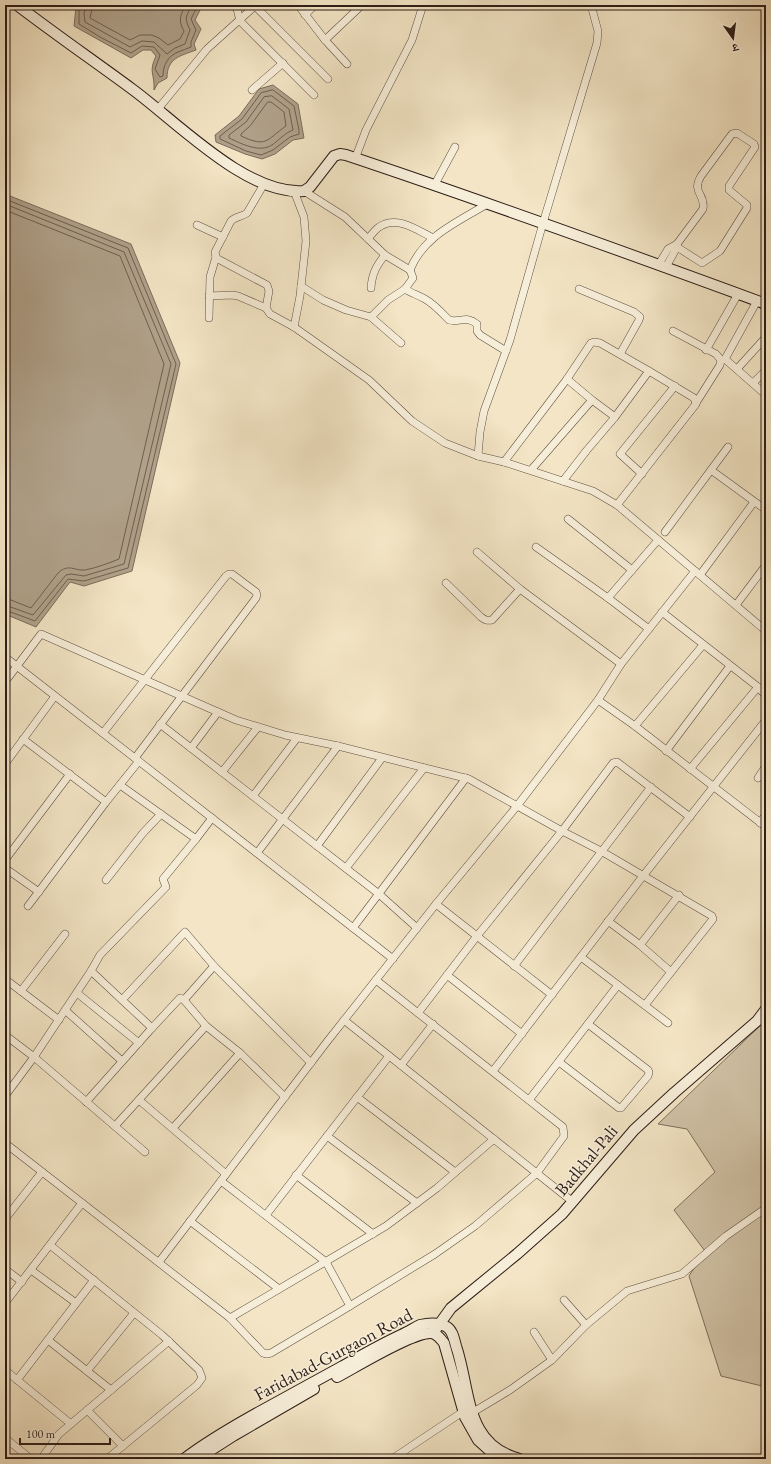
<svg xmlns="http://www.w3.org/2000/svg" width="771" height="1464" font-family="'EB Garamond','Noto Serif Devanagari',serif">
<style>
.green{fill:#d1c3a7;stroke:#7f705f}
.water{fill:#b0a18a;stroke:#7c6c5c}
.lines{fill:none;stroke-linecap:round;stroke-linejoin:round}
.shore{stroke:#6e5f50;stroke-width:1}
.street-casing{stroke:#5e4f42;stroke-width:8}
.secondary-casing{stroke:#2d1d17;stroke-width:12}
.street{stroke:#f7eed9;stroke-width:7}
.secondary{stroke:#f7eed9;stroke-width:10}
.labels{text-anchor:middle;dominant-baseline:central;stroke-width:3;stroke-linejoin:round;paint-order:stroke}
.street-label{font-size:18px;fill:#2d1d17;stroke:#f7eed9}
</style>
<rect width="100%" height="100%" fill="#f3e5c5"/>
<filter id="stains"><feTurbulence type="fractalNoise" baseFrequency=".005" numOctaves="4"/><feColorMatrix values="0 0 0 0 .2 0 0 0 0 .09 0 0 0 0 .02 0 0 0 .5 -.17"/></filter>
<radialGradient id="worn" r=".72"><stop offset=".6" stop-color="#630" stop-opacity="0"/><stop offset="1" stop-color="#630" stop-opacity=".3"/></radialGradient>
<!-- green -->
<path class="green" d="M766,1020v367l-45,-11 -32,-100 16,-25 -31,-41 41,-38 -28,-43 -29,-5z"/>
<!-- water -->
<g class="water">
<path d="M81,5h126l-6,3 -6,12 6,9 -7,15 2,6c-16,6 -29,8 -29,28l-9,5 -4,7c1,-17 -6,-17 2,-34l-5,-6h-8l-12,8 -57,-32 2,-18z"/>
<path d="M273,85l25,19 6,34 -11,2 -18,14 -13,5 -17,-5 -29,-12 -1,-7 24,-19 20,-27z"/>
<path d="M5,194l126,50 49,119 -48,208 -48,15 -14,-4 -34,45 -31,-13z"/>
</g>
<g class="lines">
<!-- shore -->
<g class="shore">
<path d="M82,5l-3,6v13l21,13 31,16 11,-7 12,1 6,8 -5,14 5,8 3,-1c0,-11 5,-20 15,-24 4,-2 9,-3 13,-5v-5l5,-12 -5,-11 7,-14"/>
<path d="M87,5l-3,8 1,9 45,25 12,-6 12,1 13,12 8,-6 10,-4 5,-14c-6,-12 -4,-14 2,-25"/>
<path d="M93,5l-3,13 40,22 10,-5h12l7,3 9,7 12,-6 4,-8c-6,-10 -4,-16 2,-26"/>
<path d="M273,90l21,16 5,24v4l-9,3 -17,13 -12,5 -15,-4 -26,-12v-3l22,-17 19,-26z"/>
<path d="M272,96l17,13 4,21c-8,3 -14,10 -21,15 -13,8 -30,-1 -43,-7v-3l17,-13 18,-25z"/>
<path d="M268,102h3l13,10 2,14c-20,14 -19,22 -45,10v-2l9,-8z"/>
<path d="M5,199l123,49 48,116 -48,204 -44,13 -16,-2 -33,42 -30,-11"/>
<path d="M5,204l119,48 47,112 -47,200 -40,12 -13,-2 -5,1 -33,40 -28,-10"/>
<path d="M5,210l115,46 44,108 -45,195c-10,4 -23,9 -34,11 -11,1 -16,-7 -27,3l-27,35 -20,-8 -6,-1"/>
</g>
<!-- street casing -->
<g class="street-casing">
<g id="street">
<path d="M236,5l4,16 74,74"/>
<path d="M298,5l27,35 22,24"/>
<path d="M255,6l73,73"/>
<path d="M305,15l10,-10"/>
<path d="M325,40l37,-35"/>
<path d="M252,90l31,-27"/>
<path d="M158,109l49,-60 49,-44"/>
<path d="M355,159l11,-29 46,-90 11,-35"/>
<path d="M264,184l-17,29c-5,4 -11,3 -16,8l-16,31 1,5 2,2 49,26 2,6 -3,17 4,6 24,13 75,53 43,41 33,22 33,13 26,6 89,29 24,14 149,126"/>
<path d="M434,186l21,-39"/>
<path d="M304,191l41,26 40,38 25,15 3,8 -8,11 -17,11 -17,17"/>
<path d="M197,225l26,12"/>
<path d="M368,239c3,-4 7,-9 11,-12 18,-12 38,3 54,11"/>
<path d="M659,264l9,-15 9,-5"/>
<path d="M666,267l10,-18 1,-5 26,-35c3,-15 -12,-16 -2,-33l31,-42 5,-1 17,11 1,3 -26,39v4l18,15v3l-27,43 -18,12 -25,-16"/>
<path d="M410,270c13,-34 48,-48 77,-66"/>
<path d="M301,286l22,14 23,10 25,7 30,26"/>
<path d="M371,288c1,-14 5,-22 14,-33"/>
<path d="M405,289c6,4 13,6 20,10 9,5 16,13 24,21 11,3 17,-5 28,4v7l3,4 26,16"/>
<path d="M579,289l55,23 6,5 -1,3 -19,34"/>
<path d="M209,296l23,-1 6,1 28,12"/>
<path d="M757,301l-32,58 41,36"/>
<path d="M209,318l1,-41 6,-20"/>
<path d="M294,327l6,-31 6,-55 -2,-24 -10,-26"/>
<path d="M673,331l43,23 5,6 -1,5 -24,38"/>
<path d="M706,350l32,-56"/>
<path d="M737,369l29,-32"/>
<path d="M567,379l25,21 23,17"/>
<path d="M753,383l13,-13"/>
<path d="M478,456l2,-24 4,-21 26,-71 33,-117 54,-180 1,-12 -7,-26"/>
<path d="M504,462l63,-83 24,-36 3,-1 6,1 49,28 -34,46 -28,33 -24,31"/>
<path d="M531,470l61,-70"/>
<path d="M711,470l55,40"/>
<path d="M642,474l-22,-20 55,-68"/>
<path d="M617,505l79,-101 -2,-6 -45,-27"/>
<path d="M568,519l64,51"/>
<path d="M665,532l63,-85"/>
<path d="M536,547l72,51 41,31"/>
<path d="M477,552l43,37 101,75"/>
<path d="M700,575l54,-73"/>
<path d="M446,583l35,34c4,3 6,4 11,3l28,-31"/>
<path d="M608,598l50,-58"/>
<path d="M736,605l30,-40"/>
<path d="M662,612l96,75 8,9"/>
<path d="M5,657l388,302"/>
<path d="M5,682l36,-48 195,86 49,15 53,11 131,33 93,52 39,20 111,65 1,3 -68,86"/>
<path d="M598,700l37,26 131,101"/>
<path d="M160,724l219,170 38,34"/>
<path d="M635,726l68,-81"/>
<path d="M103,733l123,-157 3,-2h3l24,18 1,3 -1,3 -121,160"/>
<path d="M23,739l83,63"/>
<path d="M191,748l27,-36"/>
<path d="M666,751l64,-85"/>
<path d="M5,764l50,-68"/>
<path d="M690,769l68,-82"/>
<path d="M222,772l36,-45"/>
<path d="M758,778l8,-12"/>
<path d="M120,785l76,54 16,-21"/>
<path d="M253,796l44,-58"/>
<path d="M760,823l6,-9"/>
<path d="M317,846l65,-88"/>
<path d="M257,853l81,-107"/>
<path d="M5,860l65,-86"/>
<path d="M5,868l34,24"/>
<path d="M346,868l78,-100"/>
<path d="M106,880l37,-47 18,-19"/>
<path d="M436,904l116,91"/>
<path d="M28,906l78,-104 33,-41"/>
<path d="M608,921l32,24 31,27"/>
<path d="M353,928l113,-150"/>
<path d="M640,945l39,-50"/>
<path d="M581,957l87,66"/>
<path d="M214,966l97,97"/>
<path d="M514,966l137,-179"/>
<path d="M91,971l61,57"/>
<path d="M447,975l75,59"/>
<path d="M5,979l54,41"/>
<path d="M21,991l44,-57"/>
<path d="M77,993l62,50"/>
<path d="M122,1000l63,-68 29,34 -30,34"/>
<path d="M65,1010l57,51"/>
<path d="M418,1013l59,-77 85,-105 51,-68 4,-1 73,55"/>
<path d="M344,1020l229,182"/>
<path d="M5,1035l29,22 111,95"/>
<path d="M559,1062l60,46h2l27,-32 1,-4 -1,-2 -60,-46"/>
<path d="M401,1065l32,-41"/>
<path d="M493,1071l150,-195 123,-156"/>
<path d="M5,1096l29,-39 57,-86 9,-16 66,-68 -3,-8 33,-40"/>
<path d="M357,1097l98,75"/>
<path d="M139,1100l87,74"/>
<path d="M529,1100l89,-115"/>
<path d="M86,1102l66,-74 28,-30 4,2 22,26 34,27 45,44"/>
<path d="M115,1126l91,-100"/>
<path d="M173,1128l67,-75"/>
<path d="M327,1136l90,67"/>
<path d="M5,1143l225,175 33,35 4,1 4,-1 69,-41 95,-58 40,-28 62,-53 27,-37 -1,-9 -187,-147"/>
<path d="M296,1175l77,59"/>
<path d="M221,1181l105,81 24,44"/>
<path d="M266,1215l123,-159"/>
<path d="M5,1219l37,-47"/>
<path d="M190,1221l89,68"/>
<path d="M50,1245l112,90 37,35 3,8 -5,7 -90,74"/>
<path d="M159,1262l167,-219 110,-139 81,-98 81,-106 23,-36 74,-93"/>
<path d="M5,1269l17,13"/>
<path d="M31,1270l45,33"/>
<path d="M564,1300l22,25"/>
<path d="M5,1303l77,-100"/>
<path d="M230,1318l156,-92 51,-38 57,-49"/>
<path d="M534,1332l18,28"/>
<path d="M48,1340l63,50"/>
<path d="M5,1370l66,54"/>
<path d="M87,1371l47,-58"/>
<path d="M17,1380l77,-100"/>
<path d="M87,1410l36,36"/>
<path d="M470,1414l40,-24 42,-30 34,-35 41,-34 55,-17 44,-38 40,-28"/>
<path d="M5,1438l26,21"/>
<path d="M41,1459l18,-25 110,-93"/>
<path d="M392,1459l72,-48"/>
</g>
</g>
<!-- secondary casing -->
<g class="secondary-casing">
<g id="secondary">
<path d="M17,5c38,29 77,56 115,84 44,32 115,107 172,102l6,-4 24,-31 6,-2 6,1c141,47 281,98 420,149"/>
<path d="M433,1333l18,-25 66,-54 45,-40 72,-84 40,-37 83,-72 9,-12"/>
<path d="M337,1377c19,-10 77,-46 95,-44 5,1 9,6 12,10l21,74 13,23 21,19"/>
<path d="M184,1459c21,-16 43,-29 66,-42 31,-17 62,-34 93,-51 19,-11 39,-22 58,-31 7,-3 13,-7 19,-10 9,-2 20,-2 27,2 6,4 7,12 9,19 15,44 8,99 64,113"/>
<path d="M197,1459l36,-23 81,-47"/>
</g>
</g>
<!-- street -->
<use href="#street" class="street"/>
<!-- secondary -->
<use href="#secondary" class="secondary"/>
</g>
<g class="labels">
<!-- street labels -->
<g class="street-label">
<text transform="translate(586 1160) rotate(-50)">Badkhal-Pali</text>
<text transform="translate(333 1354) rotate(-28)">Faridabad-Gurgaon Road</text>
</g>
</g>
<!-- margin -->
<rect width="771" height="1464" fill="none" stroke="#f3e5c5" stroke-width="20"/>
<rect x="6" y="6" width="759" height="1452" fill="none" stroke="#2d1d17" stroke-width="2"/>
<rect x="10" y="10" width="751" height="1444" fill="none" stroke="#2d1d17"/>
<!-- north arrow -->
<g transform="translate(733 38) rotate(166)" stroke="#f7eed9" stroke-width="3" paint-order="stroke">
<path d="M0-3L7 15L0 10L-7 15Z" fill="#2d1d17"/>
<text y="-6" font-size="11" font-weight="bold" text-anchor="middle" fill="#2d1d17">उ</text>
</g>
<!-- scale -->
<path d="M20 1438v6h90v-6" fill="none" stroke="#2d1d17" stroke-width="2"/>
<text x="26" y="1438" font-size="12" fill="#2d1d17" stroke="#f7eed9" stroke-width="3" paint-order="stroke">100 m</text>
<rect width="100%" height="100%" filter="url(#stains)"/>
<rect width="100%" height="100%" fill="url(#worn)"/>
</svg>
